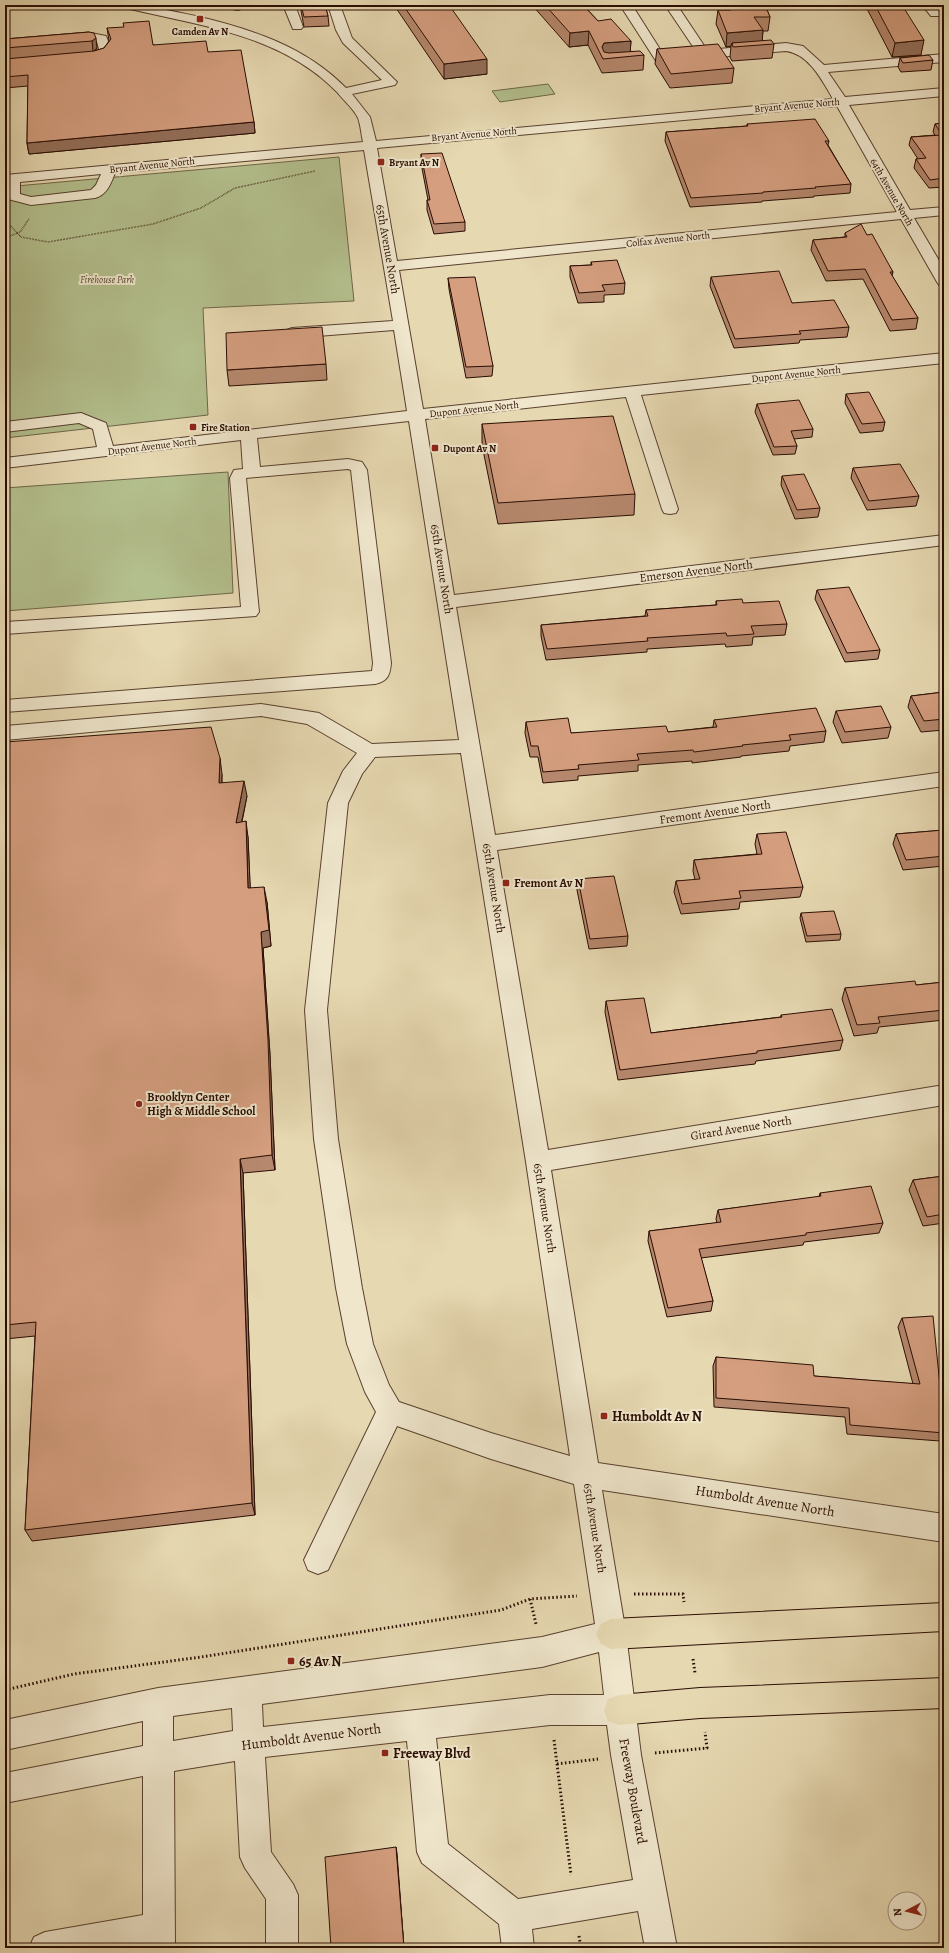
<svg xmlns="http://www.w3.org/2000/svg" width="949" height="1953" font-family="Alegreya,serif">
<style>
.green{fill:#b3bf8d;stroke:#6e6648}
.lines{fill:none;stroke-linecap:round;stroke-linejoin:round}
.minor-casing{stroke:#59402e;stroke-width:2}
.highway-casing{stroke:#2a0d03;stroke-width:2}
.path-far1{stroke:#2a0d03;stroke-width:1.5;stroke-dasharray:0.5 1;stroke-linecap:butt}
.path{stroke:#2a0d03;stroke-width:3;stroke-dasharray:1.5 2.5;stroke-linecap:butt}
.minor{fill:#efe6cc;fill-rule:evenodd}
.highway{fill:#e6d8b1;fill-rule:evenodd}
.wall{fill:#b6886d;stroke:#2a0d03}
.shaded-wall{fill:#946f59;stroke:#2a0d03}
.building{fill:#d49e7f;stroke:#2a0d03}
.poi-dot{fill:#8f2418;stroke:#efe6cc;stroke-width:1.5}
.labels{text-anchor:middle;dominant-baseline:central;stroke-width:4;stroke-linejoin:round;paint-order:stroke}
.far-poi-label{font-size:10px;font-weight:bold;fill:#2a0d03;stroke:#efe6cc;text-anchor:start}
.far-street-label{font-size:10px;fill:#2a0d03;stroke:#efe6cc}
.far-park-label{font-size:10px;font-style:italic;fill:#5a4b33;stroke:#efe6cc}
.street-label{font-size:12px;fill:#2a0d03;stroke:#efe6cc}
.poi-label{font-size:12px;font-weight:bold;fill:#2a0d03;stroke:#efe6cc;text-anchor:start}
.near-poi-label{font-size:14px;font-weight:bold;fill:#2a0d03;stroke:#efe6cc;text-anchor:start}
.near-street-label{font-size:14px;fill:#2a0d03;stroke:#efe6cc}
</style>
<rect width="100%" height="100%" fill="#e6d8b1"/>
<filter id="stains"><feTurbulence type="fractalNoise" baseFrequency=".005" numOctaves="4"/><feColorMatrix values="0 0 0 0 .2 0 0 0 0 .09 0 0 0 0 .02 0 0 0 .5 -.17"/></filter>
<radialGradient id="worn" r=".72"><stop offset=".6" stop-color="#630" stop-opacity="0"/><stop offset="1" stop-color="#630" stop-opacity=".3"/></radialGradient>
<!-- green -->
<g class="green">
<path d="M548,84l7,10 -55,8 -8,-11z"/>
<path d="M339,157l15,144 -151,7 5,107 -203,23v-251z"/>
<path d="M228,472l5,121 -228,18v-123z"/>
</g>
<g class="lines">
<!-- minor casing -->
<g class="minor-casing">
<g id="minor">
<path d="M120,5c26,0 51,6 76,11 55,13 109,30 150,72l36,-8 -39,-37 -7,-13 -8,-25h12l12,33 45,44 -2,3 -43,9 18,23 6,24 457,-42c-11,-19 -24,-45 -47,-48l-126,11 -4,-1 -36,-56h12l31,49 33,-3 -31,-46h12l30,45 79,-7 17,3 21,19 120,-11v8l-116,10 17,25 99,-9v8l-95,9 61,105 34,-3v8l-30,3 30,51v17l-5,-1 -2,-3 -36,-63 -502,51 24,139 521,-56v10l-303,32 37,114 -2,4 -6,1 -6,-1 -2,-4 -36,-112 -201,22 29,176 490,-60v10l-488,62 39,228 449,-63v14l-447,64 51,300 396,-65v20l-393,65 47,293 346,51v28l-342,-52 24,144 15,121 36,193h-32l-7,-37 -106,18 2,19h-32l-3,-24 -77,-61 -5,-11 -10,-111 -142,16 6,95 22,32 5,11v53h-32v-49l-21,-31 -5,-11 -5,-96 -61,10 1,177h-146l5,-11 11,-5 98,-17v-139l-138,27v-30l138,-27v-25l-138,29v-30l153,-32 384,-51 53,-13 -21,-140 -83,-25 -94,-33 -69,144 -10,4 -10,-4 -4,-10 72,-148 -11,-20 -18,-48 -11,-56 -22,-149 -9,-129 23,-207 15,-32 14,-18 -50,-29 -46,-8 -256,24v-14l256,-22 58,9 53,31 87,-4 -50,-319 -152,17 3,29 88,-8 14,3 5,8 24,193c-1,12 -3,18 -16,21l-370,28v-12l367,-29 1,-8 -22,-193 -3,-1 -102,9 13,134 -3,4 -251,18v-12l236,-15 -11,-129 4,-8 9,-1 -2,-29 -236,28v-10l92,-11 -4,-18 -14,-6 -74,9v-10l76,-9 25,10 7,23 294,-35 -13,-81 -102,8 -5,-2 -3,-3 3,-3 5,-2 101,-7 -29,-171 -249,23c-4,10 -8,22 -20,25l-64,7 -23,-6 -2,-3 -1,-21 358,-33c-2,-8 -2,-16 -5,-24 -4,-9 -15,-18 -21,-26 -58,-59 -139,-66 -215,-85zM837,106l60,106 -500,49 -20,-113zM101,174l-5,11 -5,5 -60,7 -11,-3v-12zM461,753l65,409 44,294 -79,-23 -92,-31 -10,-17 -16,-41 -11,-56 -24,-149 -11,-129 21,-207 14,-29 13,-17zM599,1652l5,43h-54l-287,32 -1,-23 280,-37zM232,1708l1,23 -60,10v-25zM550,1725h57l4,30 22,125 -115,19 -70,-55 -12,-106z"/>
<path d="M233,5h12c-4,5 -6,6 -12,4l-2,-2z"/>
<path d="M283,5h12l8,22 -2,2h-8z"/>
<path d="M922,5h12l7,9 -2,2h-8z"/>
<path d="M91,33l15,3 5,13c-8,11 -22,14 -35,11l-2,-3 2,-3 18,-2 5,-3 -2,-7 -6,-1 -86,7v-8z"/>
</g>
</g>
<!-- highway casing -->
<g class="highway-casing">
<g id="highway">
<path d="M944,1603v28l-333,18 -10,-5 -5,-10 5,-10 10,-5z"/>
<path d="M944,1678v30l-244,10 -81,7 -11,-4 -4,-11 4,-11 11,-4 81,-7z"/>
</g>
</g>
<!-- path-far1 -->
<g class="path-far1">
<path d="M5,220l16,17 27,5 105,-18 48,-16 34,-20 80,-17"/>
<path d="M5,238l15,-6 9,-13"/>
</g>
<!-- path -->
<g class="path">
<path d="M634,1594h49l1,8"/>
<path d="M530,1599l6,25"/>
<path d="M693,1659l2,14"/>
<path d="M5,1690l69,-16 127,-17 300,-47 29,-11 47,-3"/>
<path d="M554,1740l17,135"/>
<path d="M655,1753l52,-5 -2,-16"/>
<path d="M557,1764l41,-5"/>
<path d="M579,1936l2,12"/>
</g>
<!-- minor -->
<use href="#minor" class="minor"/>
<!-- highway -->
<use href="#highway" class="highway"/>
</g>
<!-- wall -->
<g class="wall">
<path d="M300,5h25l3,11 1,10 -25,1z"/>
<path d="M394,5h55l38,69 -43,5z"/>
<path d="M532,5h51l15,16 33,20 -1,10 14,4 -1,15 -41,3 -14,-28 -19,2z"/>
<path d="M722,5h43l5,12 -2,14h-5l-1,9 12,4 -2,14 -40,3 -2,-4 1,-11 -5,1 -10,-23 2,-14h6z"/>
<path d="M865,5h37l19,50 -29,2z"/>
<path d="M107,28l46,17 55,7 46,70 1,11 -226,21 -2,-11 1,-57 -23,2v-49l84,-7 8,16 -2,3 9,-3 5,-7z"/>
<path d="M657,49l77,19 -2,15 -62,5 -15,-24z"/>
<path d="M900,58l33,2 -2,10 -30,2 -3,-5z"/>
<path d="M944,123v64l-15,1 -15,-20 2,-9h2l-9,-14 2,-8 24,-2 -2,-3 2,-8z"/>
<path d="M747,124l82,17 -1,4 23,39 -1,9 -36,3v1l-52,4v1l-72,5 -25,-66 1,-9 81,-6z"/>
<path d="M421,154l44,68v9l-31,3 -7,-24v-10h1l-7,-37z"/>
<path d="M845,233l22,2 26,37 -1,4 26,42 -2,11 -26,2 -27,-52 -37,2 -15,-31 2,-10 32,-3z"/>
<path d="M591,262l34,21 -1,11 -20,1v7l-26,1 -8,-26v-11l21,-1z"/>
<path d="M711,277l81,26 57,24 -2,10 -47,3 -1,3 -65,5 -24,-62z"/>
<path d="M448,278l45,88 -1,10 -26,2 -17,-89z"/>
<path d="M326,364l1,16 -98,6 -2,-16z"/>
<path d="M846,394l39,28 -2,9 -23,2 -15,-30z"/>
<path d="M757,404l56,25 -1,8 -18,2 3,7 -2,8 -22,1 -18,-43z"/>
<path d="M482,424l153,70 -1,21 -136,9 -16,-79z"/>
<path d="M853,468l66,28 -3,10 -49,4 -16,-32z"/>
<path d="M782,476l38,32 -2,9 -23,2 -14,-34z"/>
<path d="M817,590l63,60 -2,9 -33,3 -30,-63z"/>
<path d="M716,601l27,2 44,21 -2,11 -32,2 -1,8 -26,2 -1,-3 -78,5v3l-101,8 -5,-24v-11l104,-9 1,-6 70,-5z"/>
<path d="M944,692v38l-23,2 -13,-25 3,-11z"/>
<path d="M836,711l55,16 -3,11 -46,5 -9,-21z"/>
<path d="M714,720l112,11 -2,11 -34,4 -1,5 -48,5v1l-49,6v-2l-54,4v6l-60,5v4l-35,3 -5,-26h-8l-5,-24 1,-11 45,11 97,-1 45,-5z"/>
<path d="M5,742l217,32v8l25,14 -5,26 6,15 2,51 17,14 4,44 -8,2 7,107 5,115 -32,3 12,342 -223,26 -7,-11 10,-194 -30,3z"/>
<path d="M944,830v36l-41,4 -10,-26 3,-10z"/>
<path d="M757,834l46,53 -3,10 -60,5 -1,7 -58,5 -7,-22 2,-11 19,-1 -2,-9 1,-11 63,-6 -2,-10z"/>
<path d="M578,879l50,57 -1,10 -38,3 -12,-59z"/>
<path d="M801,913l40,21 -1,6 -34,2 -6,-24z"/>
<path d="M944,982v38l-65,7 -2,6 -23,3 -12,-37 3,-11 71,-3z"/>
<path d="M606,1001l45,32 130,-16v-2l62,25 -3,10 -84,11 -1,3 -137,16 -13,-68z"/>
<path d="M944,1176v47l-21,3 -14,-36 4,-10z"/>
<path d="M820,1193l63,30 -4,10 -75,9 -1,3 -102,13 12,43 -2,10 -44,6 -19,-76 1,-10 68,-8 -1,-4 2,-9 101,-13z"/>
<path d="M902,1318l42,108v8l-4,7 -93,-7 -2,-17 -131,-10 -1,-41 3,-9 98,19 99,8 -15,-57z"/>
</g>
<!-- shaded-wall -->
<g class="shaded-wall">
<path d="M763,30l-1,14 -30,-1 -1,3 -5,1 1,-14z"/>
<path d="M589,31l-1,14 -19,2 1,-14z"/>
<path d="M96,38l1,10 -4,4 -1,-11z"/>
<path d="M924,40l-3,15 -29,2 3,-14z"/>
<path d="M631,41l-1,14 -26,3 -2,-11 2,-4z"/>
<path d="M487,59v15l-43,5v-15z"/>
<path d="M254,122l1,11 -226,21 -2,-11z"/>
<path d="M220,758l2,16 -1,25 -2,-16z"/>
<path d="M244,781l3,15 -9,43 -2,-16z"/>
<path d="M246,821l2,16 3,67 -3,-16z"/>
<path d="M264,887l3,15 4,44 -8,2 7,107 5,115 -3,-15 -11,-223z"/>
<path d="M240,1159l3,14 12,342 -3,-12z"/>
<path d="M396,1847l1,6 7,95z"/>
</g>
<!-- building -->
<g class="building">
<path d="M301,5h24l3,11 -24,1z"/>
<path d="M403,5h46l38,54 -43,5z"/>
<path d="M545,5h38l15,16 13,-2 20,22 -27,2 -2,4 2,5 5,1 31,-2 4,4 -41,4 -14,-28 -19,2z"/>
<path d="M729,5h36l5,12h-16l9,13 -36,3 -9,-23h13z"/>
<path d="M875,5h27l22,35 -29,3z"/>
<path d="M149,21l4,24 53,-4 2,11 33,-2 13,72 -227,21 1,-68 -23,2v-18l89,-8 10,-3 7,-9 -4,-11 17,-1 -1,-4z"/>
<path d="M89,32l5,1 2,5 -4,3 -87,7v-9z"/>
<path d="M771,40l3,4 -41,3 -1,-4z"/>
<path d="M718,44l16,24 -63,6 -14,-25z"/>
<path d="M929,55l4,5 -30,3 -3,-5z"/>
<path d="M815,119l14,22h-4l26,43 -36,3 1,1 -53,4v1l-72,5 -25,-66 82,-6 -1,-2z"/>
<path d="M944,123v55l-14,2 -14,-21 10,-1 -15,-21 31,-2 -7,-11z"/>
<path d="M442,153l23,69 -31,2 -7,-24h3l-9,-46z"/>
<path d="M861,224l6,11 5,-1 21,38h-3l28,46 -26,2 -27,-51 -37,2 -15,-31 34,-3 -2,-4z"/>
<path d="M617,260l8,23 -23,2 3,6 -26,2 -9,-27 22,-1 -1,-3z"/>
<path d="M779,271l13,32 42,-3 15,27 -50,4 2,3 -66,5 -24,-62z"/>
<path d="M475,277l18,89 -27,1 -18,-89z"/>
<path d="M322,327l4,37 -99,6 -1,-37z"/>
<path d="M869,392l16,30 -23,2 -16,-30z"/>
<path d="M799,400l14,29 -22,2 6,15 -23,1 -17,-43z"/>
<path d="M613,416l22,78 -137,9 -16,-79z"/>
<path d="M900,464l19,32 -50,5 -16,-33z"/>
<path d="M804,474l16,34 -23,2 -15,-34z"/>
<path d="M849,587l31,63 -33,3 -30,-63z"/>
<path d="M742,599l1,4 36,-2 8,23 -36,2 3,8 -27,2 -1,-3 -79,5 1,3 -101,8 -6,-24 107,-9 -2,-6 71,-5 -1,-4z"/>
<path d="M944,692v27l-20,2 -13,-25z"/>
<path d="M881,706l10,21 -46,5 -9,-21z"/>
<path d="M816,708l10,23 -37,4 2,5 -49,5 1,1 -49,6 -1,-2 -56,4 2,6 -61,5 1,4 -36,3 -5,-26h-7l-5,-24 42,-4 3,15 95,-7 2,6 49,-5 -3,-7z"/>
<path d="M211,727l9,31 -1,25 25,-2 -8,42 10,-2 2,67 16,-1 5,43 -8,2 7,108 4,115 -32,4 12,344 -227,27 11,-208 -31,3v-583z"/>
<path d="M944,830v26l-38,4 -10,-26z"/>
<path d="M786,832l17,55 -64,4 2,7 -59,6 -6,-23 24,-2 -6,-19 68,-6 -5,-20z"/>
<path d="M614,876l14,60 -38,3 -12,-60z"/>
<path d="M834,911l7,23 -34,2 -6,-23z"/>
<path d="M915,981l1,4 28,-3v28l-66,7 2,6 -23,2 -12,-37z"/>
<path d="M644,998l7,35 131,-16 -1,-2 51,-6 11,31 -86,11v2l-137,17 -14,-69z"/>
<path d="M944,1176v38l-17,3 -14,-37z"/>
<path d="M871,1186l12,37 -77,10v2l-107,14 14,52 -45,7 -19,-77 72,-9 -3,-12 103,-14 -1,-3z"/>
<path d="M933,1316l11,110v7l-94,-8 -1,-17 -133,-10v-41l97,8 1,11 106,8 -18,-66z"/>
<path d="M396,1847l8,101h-73l-6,-91z"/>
</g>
<!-- markers -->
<g class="poi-dot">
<rect x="196" y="15" width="8" height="8" rx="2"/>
<rect x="377" y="158" width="8" height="8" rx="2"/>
<rect x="189" y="423" width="8" height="8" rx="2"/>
<rect x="431" y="444" width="8" height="8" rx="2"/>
<rect x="502" y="879" width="8" height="8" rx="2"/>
<circle cx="139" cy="1104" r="4"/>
<rect x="600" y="1412" width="8" height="8" rx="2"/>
<rect x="287" y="1657" width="8" height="8" rx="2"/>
<rect x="381" y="1749" width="8" height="8" rx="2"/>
</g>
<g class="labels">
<!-- far-poi labels -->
<g class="far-poi-label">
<text x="200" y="31" text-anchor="middle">Camden Av N</text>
<text x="389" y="162">Bryant Av N</text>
<text x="201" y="427">Fire Station</text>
<text x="443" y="448">Dupont Av N</text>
</g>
<!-- far-street labels -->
<g class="far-street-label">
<text transform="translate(797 105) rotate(-5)">Bryant Avenue North</text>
<text transform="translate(474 134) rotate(-5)">Bryant Avenue North</text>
<text transform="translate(152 165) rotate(-6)">Bryant Avenue North</text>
<text transform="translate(892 192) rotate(60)">64th Avenue North</text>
<text transform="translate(668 239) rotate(-6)">Colfax Avenue North</text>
<text transform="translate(796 374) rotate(-6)">Dupont Avenue North</text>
<text transform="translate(474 409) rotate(-6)">Dupont Avenue North</text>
<text transform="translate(152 446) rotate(-7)">Dupont Avenue North</text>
</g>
<!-- far-park labels -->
<g class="far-park-label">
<text x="107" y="279">Firehouse Park</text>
</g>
<!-- street labels -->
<g class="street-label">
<text transform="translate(388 249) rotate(80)">65th Avenue North</text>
<text transform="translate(442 569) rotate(81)">65th Avenue North</text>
<text transform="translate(696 571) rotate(-7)">Emerson Avenue North</text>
<text transform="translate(715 812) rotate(-8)">Fremont Avenue North</text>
<text transform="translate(494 888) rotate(81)">65th Avenue North</text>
<text transform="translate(741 1128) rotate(-9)">Girard Avenue North</text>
<text transform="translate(545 1208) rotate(81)">65th Avenue North</text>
<text transform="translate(595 1528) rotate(81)">65th Avenue North</text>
</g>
<!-- poi labels -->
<g class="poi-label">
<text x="514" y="883">Fremont Av N</text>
<text x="147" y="1097">Brooklyn Center<tspan x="147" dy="14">High &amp; Middle School</tspan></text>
</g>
<!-- near-poi labels -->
<g class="near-poi-label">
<text x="612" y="1416">Humboldt Av N</text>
<text x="299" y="1661">65 Av N</text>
<text x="393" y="1753">Freeway Blvd</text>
</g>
<!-- near-street labels -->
<g class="near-street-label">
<text transform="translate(765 1501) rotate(9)">Humboldt Avenue North</text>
<text transform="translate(311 1737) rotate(-7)">Humboldt Avenue North</text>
<text transform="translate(633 1791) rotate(80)">Freeway Boulevard</text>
</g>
</g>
<!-- margin -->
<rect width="949" height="1953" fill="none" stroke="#e6d8b1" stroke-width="20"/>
<rect x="6" y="6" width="937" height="1941" fill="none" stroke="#2a0d03" stroke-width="2"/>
<rect x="10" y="10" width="929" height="1933" fill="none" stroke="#2a0d03"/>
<!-- north arrow -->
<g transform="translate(907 1911) rotate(263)"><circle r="19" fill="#efe6cc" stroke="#a08f7c"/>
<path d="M0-3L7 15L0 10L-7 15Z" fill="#8f2418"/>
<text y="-6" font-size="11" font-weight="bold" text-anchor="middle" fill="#2a0d03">N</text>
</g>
<rect width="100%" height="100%" filter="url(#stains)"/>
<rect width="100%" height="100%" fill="url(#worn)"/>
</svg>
